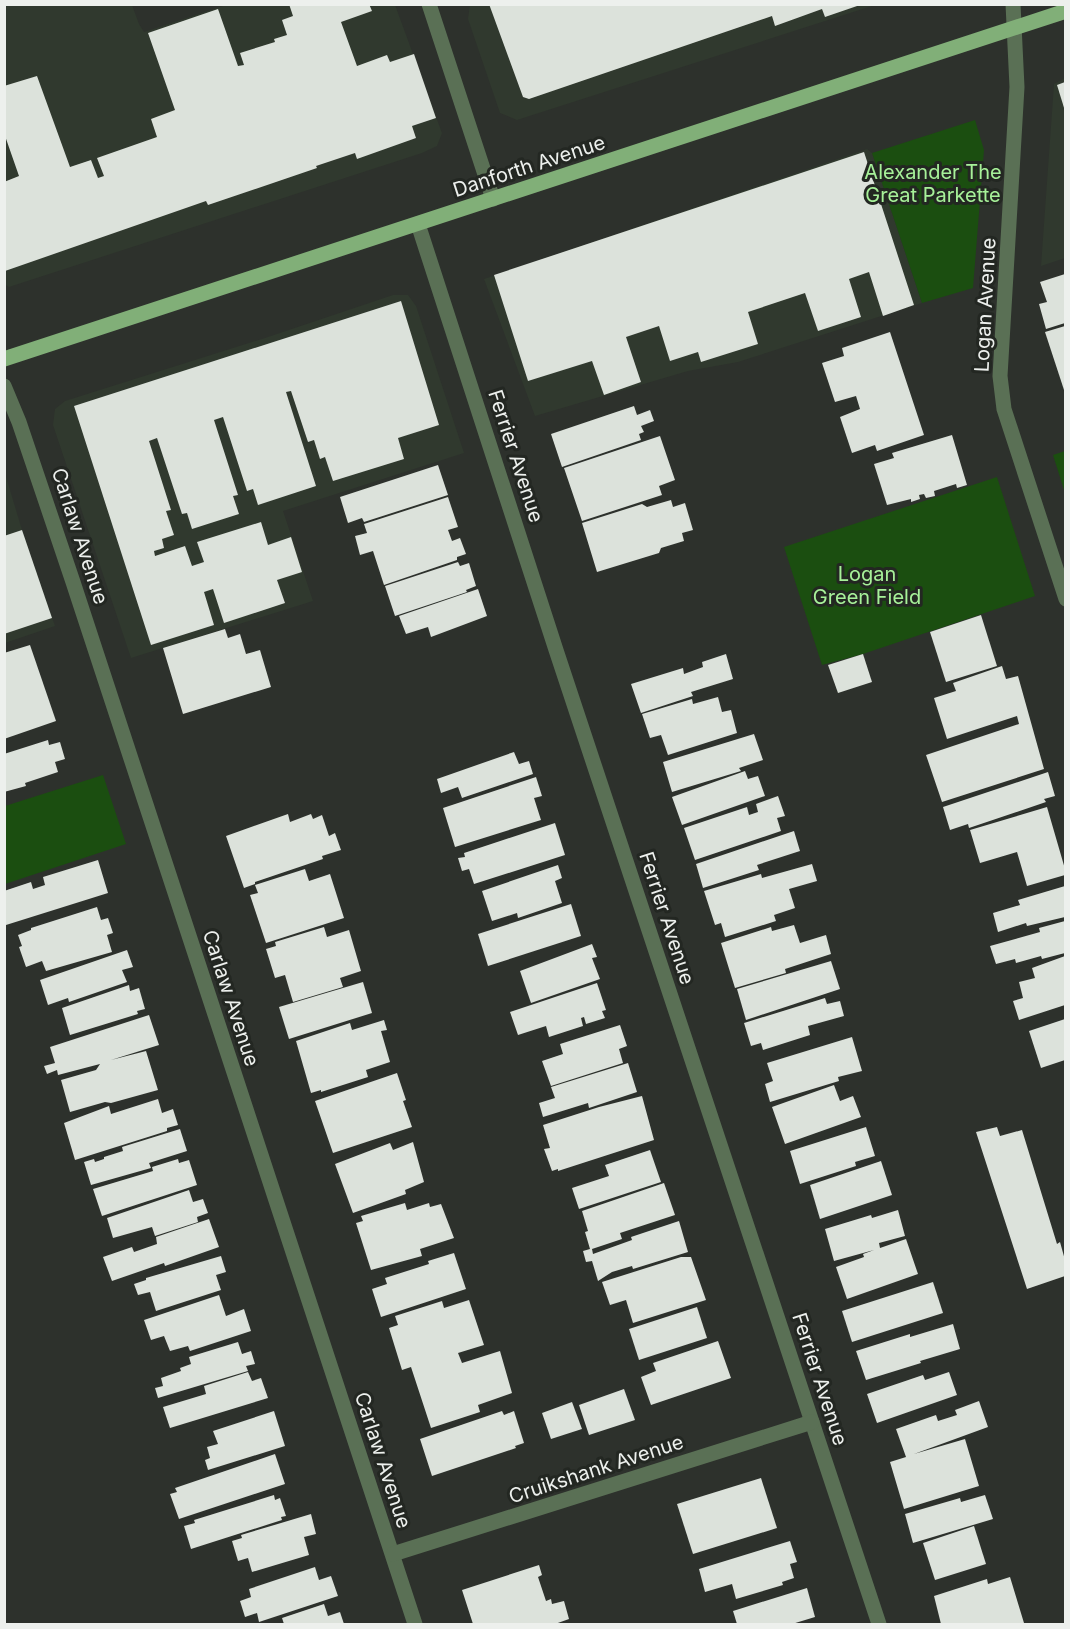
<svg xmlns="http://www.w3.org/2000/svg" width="1070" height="1629" font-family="Inter,sans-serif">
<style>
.built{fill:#30392e}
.green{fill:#1b4e10}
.building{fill:#dce2db}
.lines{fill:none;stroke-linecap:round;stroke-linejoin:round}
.street{stroke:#5a7055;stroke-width:15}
.primary{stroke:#81af78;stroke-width:15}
.labels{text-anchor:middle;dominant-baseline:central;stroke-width:6;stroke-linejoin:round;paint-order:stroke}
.street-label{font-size:20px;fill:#edf0ed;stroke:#232722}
.park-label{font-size:20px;fill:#a7f199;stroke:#232722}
</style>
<rect width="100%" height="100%" fill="#2d312c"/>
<!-- built -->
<g class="built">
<path d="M470,4l405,1 -358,115 -17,-7 -32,-94z"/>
<path d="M4,5h128l7,19 5,8 82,-27h169l47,128 -5,13 -15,7 -413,134 -5,-3z"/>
<path d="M1065,78v180l-24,8 13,-182z"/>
<path d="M867,149l5,4 50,150 -184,59 -50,9 -153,45 -51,-137z"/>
<path d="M393,295h15l8,11 48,147 -181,58 30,90 -182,57 -78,-233 2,-16 10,-8 200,-63z"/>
<path d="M4,470l18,60 33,96 -50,17z"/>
</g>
<!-- green -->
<g class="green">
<path d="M975,120l9,30 -11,138 -51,15 -50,-150z"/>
<path d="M1065,451h1l-1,42 -12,-38z"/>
<path d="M997,477l38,119 -172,58 -41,11 -38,-118z"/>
<path d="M103,775l23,69 -121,40v-78z"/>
</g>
<!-- building -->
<g class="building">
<path d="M289,4h80l3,7 -31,11 16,44 30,-11 3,7 24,-8 22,64 -24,8 4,12 -59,21 -2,-6 -39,13 1,2 -109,37 -2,-4 -201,70 -1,-89 15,-6 -15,-43v-47l33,-10 33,91 21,-7 7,18 6,-2 -7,-18 60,-21 -6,-18 24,-9 -27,-77 70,-24 20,57 6,-1 -4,-12 35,-11 -1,-3 13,-4 -5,-15 11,-4z"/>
<path d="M489,4h371v1l-35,12 -3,-8 -47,17 -3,-10 -243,83 -6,-2z"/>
<path d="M1065,82v29l-8,-26z"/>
<path d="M864,152l50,153 -31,11 -14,-44 -20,7 12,38 -43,14 -13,-38 -57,19 10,32 -57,18 -3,-10 -28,9 -11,-35 -33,11 15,45 -37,13 -12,-34 -64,20 -34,-106z"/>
<path d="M1065,274v49l-19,6 -7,-25 8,-2 -7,-20z"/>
<path d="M401,301l38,124 -41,13 6,21 -71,22 -8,-24 -5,2 -6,-19 -6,2 -17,-51 -5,1 30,94 -58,19 -5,-16 -6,2 -24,-74 -9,3 24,75 -5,1 6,18 -47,15 -5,-16 -5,1 -25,-76 -8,3 22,69 -5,1 8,24 -12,4 2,9 -10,3 1,5 30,-10 7,20 12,-4 -7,-20 64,-20 7,23 23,-8 11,35 -25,8 8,23 -61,20 -11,-34 -9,3 10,33 -63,20 -77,-239z"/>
<path d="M1065,326v67l-20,-61z"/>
<path d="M890,332l34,103 -47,16 -2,-6 -23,8 -12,-36 20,-8 -4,-13 -21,6 -13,-39 22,-7 -2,-8z"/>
<path d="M634,406l3,9 13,-5 4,11 -13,5 3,6 -5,2 2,6 -79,27 -11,-33z"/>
<path d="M952,435l15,50 -10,3 -1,-4 -22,7 1,5 -9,2 -2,-4 -5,1 1,4 -9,3v-3l-24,6 -13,-41 20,-6 -2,-5z"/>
<path d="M660,436l15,44 -16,6 3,9 -80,26 -18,-53z"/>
<path d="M438,465l10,30 -84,27 -2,-4 -14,5 -8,-26z"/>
<path d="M448,497l10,30 -10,3 4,11 8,-3 6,16 -9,3v3l-73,25 -11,-34 -13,4 -5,-19 12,-3 -3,-9z"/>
<path d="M671,500l2,7 12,-4 8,27 -11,3 2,8 -23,7 -2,5 -62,19 -15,-49 60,-19 5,3z"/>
<path d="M22,530l30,88 -48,16v-98z"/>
<path d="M458,562l2,4 9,-3 7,23 -10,4 1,2 -72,24 -10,-30z"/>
<path d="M478,589l9,27 -56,21 -3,-10 -22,7 -7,-18z"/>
<path d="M981,615l16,51 -51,16 -16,-50z"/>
<path d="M225,629l3,9 12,-4 6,20 14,-4 11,37 -88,27 -20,-66z"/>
<path d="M30,645l26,76 -52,18v-86z"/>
<path d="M726,654l7,25 -42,13 2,4 -52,17 -10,-29 52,-16 1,6 19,-7 -1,-5z"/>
<path d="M863,654l9,28 -34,11 -10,-28z"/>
<path d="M1002,666l4,13 12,-3 26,93 -102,33 -16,-47 93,-31 -2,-8 -70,23 -13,-41 22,-7 -3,-8z"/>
<path d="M718,697l4,15 9,-2 6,23 -69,22 -7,-20 -11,3 -8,-24 50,-15 1,5z"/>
<path d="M754,734l9,26 -24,8 2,3 -69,21 -9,-30z"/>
<path d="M48,740l1,5 11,-3 5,17 -10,3 3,10 -33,11 1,3 -22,6v-38z"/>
<path d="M514,752l5,12 10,-3 4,13 -71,24 -4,-11 -17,6 -4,-14z"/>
<path d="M745,771l3,8 10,-3 7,20 -83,29 -10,-28z"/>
<path d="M1048,772l7,24 -11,3 2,3 -77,26 -1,-4 -18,6 -7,-23z"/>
<path d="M536,777l6,19 -8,2 7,22 -86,27 -12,-39z"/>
<path d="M778,796l7,20 -8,2 4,13 -86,29 -11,-32 63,-21 2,8 9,-3 -2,-8z"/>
<path d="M1047,807l18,62v6l-38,11 -10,-34 -37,11 -10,-33z"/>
<path d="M288,814l2,8 21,-8 2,5 9,-4 7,21 6,-3 6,17 -19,6 1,3 -68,23v2l-11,4 -18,-52z"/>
<path d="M555,823l10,32 -91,29 -5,-15 -7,2 -4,-13 7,-1 -1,-4z"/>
<path d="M794,831l6,20 -43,14 2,5 -56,18 -7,-24z"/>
<path d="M98,860l10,33 -102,32 -2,-34 27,-9 2,7 12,-4 -2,-8z"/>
<path d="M812,864l5,17 -28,8 6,19 -21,7 2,6 -51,16 -4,-14 -6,2 -11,-34 57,-17 1,4z"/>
<path d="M558,865l4,13 -7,3 7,22 -44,15 -1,-5 -25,8 -10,-30z"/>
<path d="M305,869l4,12 21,-7 14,44 -78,25 -16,-48 8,-2 -3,-8z"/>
<path d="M1065,886v31l-38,9 -1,-3 -28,9 -5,-19 27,-8 -2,-5z"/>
<path d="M571,904l10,32 -93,30 -10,-32z"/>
<path d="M97,907l4,13 7,-2 5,15 -6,2 5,17 -66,19 -4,-10 -16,6 -7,-20 3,-1 -4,-11 13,-5v-2z"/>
<path d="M1065,921v32l-23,6 -1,-3 -25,7 -1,-4 -19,5 -6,-18 50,-14 -1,-4z"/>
<path d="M794,925l6,18 26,-8 5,19 -46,15 1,4 -51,15 -14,-45 50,-16 1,4z"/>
<path d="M324,927l3,10 22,-7 12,41 -21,7 3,9 -50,15 -8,-27 -10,3 -9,-29 10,-3 -1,-4z"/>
<path d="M592,944l5,13 -5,1 8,21 -69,24 -11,-32z"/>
<path d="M127,950l6,17 -11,3 5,12 -58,20 -1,-4 -20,7 -8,-25z"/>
<path d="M1065,956v49l-46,15 -6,-19 10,-3 -4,-16 16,-4 -3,-10z"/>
<path d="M831,961l9,28 -94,31 -9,-31z"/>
<path d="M363,982l9,31 -83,26 -10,-32z"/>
<path d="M597,983l9,27 -4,1 3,7 -19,6 -2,-7 -3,1 2,8 -34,11 -3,-11 -28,9 -8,-23z"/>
<path d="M129,985l1,6 9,-3 6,21 -8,2 1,3 -68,21 -8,-27z"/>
<path d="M825,998l2,6 13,-3 4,15 -36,10 2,9 -47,15 -2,-7 -10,3 -7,-23z"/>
<path d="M149,1015l10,30 -48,15 35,-9 12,39 -47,13 -6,-1 -35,10 -9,-32 35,-10 4,-6 -42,11 -1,-5 -10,4 -3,-8 11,-3 -5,-16z"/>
<path d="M1065,1019v41l-24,8 -12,-37z"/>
<path d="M384,1020l3,10 -6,1 9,31 -24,8 2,7 -47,15v-2l-10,3 -15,-52 54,-18 2,7z"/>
<path d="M620,1025l7,21 -8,3 4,14 -72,23 -9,-25 21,-7 -3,-10z"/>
<path d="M852,1037l10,34 -24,6 1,4 -69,21 -5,-18 8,-3 -6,-18z"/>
<path d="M628,1063l9,29 -48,16 -1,-5 -45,14 -4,-14 16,-5 -4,-11z"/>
<path d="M397,1073l9,27 -3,1 9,26 -79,26 -18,-52z"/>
<path d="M834,1085l6,16 13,-5 8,21 -76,27 -13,-37z"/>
<path d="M642,1096l12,44 -96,31v-2l-6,2 -8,-22 6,-1 -7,-23 56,-18z"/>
<path d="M158,1099l4,14 11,-4 5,16 -11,3v3l-92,29 -11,-37 45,-17 2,8z"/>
<path d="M866,1127l9,29 -20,6 1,4 -56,18 -10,-33z"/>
<path d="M997,1127l3,9 22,-6 35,114 3,-2 5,18v16l-38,13 -51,-157z"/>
<path d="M180,1129l7,22 -38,12 2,5 -60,17 -7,-23 10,-3 1,3 9,-3v-2l19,-6 -1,-4z"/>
<path d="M413,1142l11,40 -19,8 1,4 -53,19 -18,-49 55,-21 3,7z"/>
<path d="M650,1150l11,32 -82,27 -7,-21 37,-12 -4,-11z"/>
<path d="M178,1159l1,4 10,-3 8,25 -95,31 -9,-27 60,-18 -1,-4z"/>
<path d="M881,1161l11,34 -72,24 -10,-34z"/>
<path d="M664,1183l11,32 -55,18 2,6 -30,10 1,5 39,-14 -1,-3 48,-16 9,31 -55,17 -1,-3 -20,6 -14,9 -6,-20 -6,1 -3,-11 7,-2 -5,-17 3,-1 -6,-20z"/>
<path d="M189,1190l4,12 10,-3 5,14 -11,4 1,5 -43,14 -3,-9 -39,11 -6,-20z"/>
<path d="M405,1203l2,7 22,-7 1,4 11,-3 13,34 -34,11 2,7 -51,14 -15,-47 7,-2 -2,-5z"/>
<path d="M898,1210l7,26 -26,7 1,5 26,-9 12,35 -71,25 -11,-32 28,-10 -1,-3 11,-4 -40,11 -9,-32 46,-14 1,3z"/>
<path d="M209,1219l10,28 -54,19 -1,-3 -52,18 -9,-24 29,-10 2,5 23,-8 -1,-7z"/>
<path d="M454,1253l12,36 -85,28 -9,-28 15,-5 -2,-6 44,-14 -1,-3z"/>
<path d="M221,1256l5,16 -10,3 5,15 -65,21 -6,-19 -12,3 -4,-11 12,-4v-2z"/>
<path d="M681,1257h10l15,43 -73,23 -7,-23 -16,5 -8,-23z"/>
<path d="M933,1282l10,31 -91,29 -10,-31z"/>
<path d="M219,1295l7,21 18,-7 7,22 -61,20 -2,-5 -18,5 -6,-15 -13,4 -7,-20z"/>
<path d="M469,1300l15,45 -26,8 4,10 38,-12 12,42 -34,12 2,7 -49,16 -20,-61 -9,3 -13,-42 9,-3 -3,-9 47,-15 2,7z"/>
<path d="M697,1307l10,31 -68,22 -10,-31z"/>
<path d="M953,1324l7,25 -40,12 1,2 -55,17 -10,-29 54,-17v3z"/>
<path d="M718,1341l13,37 -80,27 -10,-28 15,-6 -3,-8z"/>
<path d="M238,1342l4,12 9,-3 4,13 -9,2 2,5 -90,27 -3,-10 8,-2 -2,-8 20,-7 -1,-3 11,-4 -2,-7z"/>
<path d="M248,1372l4,9 9,-3 7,20 -98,30 -7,-21 43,-13 -2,-8z"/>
<path d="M949,1372l8,23 -80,28 -10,-29 56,-19 2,5z"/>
<path d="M624,1389l11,31 -46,15 -10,-30z"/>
<path d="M979,1401l9,26 -74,27 51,-15 14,47 -75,23 -14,-47 16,-5 -10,-28 40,-14 2,6 19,-6 -2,-5z"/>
<path d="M572,1402l10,27 -31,10 -9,-26z"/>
<path d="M274,1411l11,35 -77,24 -3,-10 5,-2 -3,-11 11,-3 -5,-13z"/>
<path d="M502,1411l2,4 10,-4 10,32 -9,3 1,2 -84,28 -12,-37z"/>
<path d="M275,1454l10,30 -106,35 -9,-25 7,-2 -2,-4z"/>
<path d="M761,1478l16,50 -84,26 -16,-50z"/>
<path d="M274,1495l1,5 5,-2 6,18 -5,1 1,3 -91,29 -7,-23 11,-3 -1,-3z"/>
<path d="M985,1495l8,24 -80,24 -8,-29 55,-16 1,4z"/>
<path d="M311,1514l5,20 -12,3 5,18 -57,17 -4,-14 -10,3 -6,-20 10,-3 -1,-3z"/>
<path d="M974,1526l12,38 -51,16 -12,-37z"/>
<path d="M790,1541l7,21 -7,2 4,14 -12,4 1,3 -47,14 -4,-15 -27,8 -6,-23z"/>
<path d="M539,1565l3,10 -4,2 8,24 5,-2 1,5 12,-3 5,18 -14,5h-82l-11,-34z"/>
<path d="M315,1567l4,13 12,-4 7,20 -79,26 -2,-9 -12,4 -5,-16 11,-4 -2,-8z"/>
<path d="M1010,1577l14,46 -83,1 -7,-28 53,-17 1,5z"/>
<path d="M807,1588l8,29 -23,7h-55l-4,-13z"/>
<path d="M324,1604l4,12 12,-4 4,12h-60l-2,-6z"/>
</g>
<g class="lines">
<!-- street -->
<g class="street">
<path d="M429,4l64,195"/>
<path d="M1013,4l4,83 -17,289 4,33 62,190"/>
<path d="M418,224l138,426 323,974"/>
<path d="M4,386l15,36 54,160 342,1042"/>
<path d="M393,1554l419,-132"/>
</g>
<!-- primary -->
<path class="primary" d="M4,359l1062,-348"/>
</g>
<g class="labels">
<!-- street labels -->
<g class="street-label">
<text transform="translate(529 166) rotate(-18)">Danforth Avenue</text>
<text transform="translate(985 305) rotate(-87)">Logan Avenue</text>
<text transform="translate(516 456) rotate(72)">Ferrier Avenue</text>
<text transform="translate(80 536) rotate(72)">Carlaw Avenue</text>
<text transform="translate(667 918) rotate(72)">Ferrier Avenue</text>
<text transform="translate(231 998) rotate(72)">Carlaw Avenue</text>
<text transform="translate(820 1379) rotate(72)">Ferrier Avenue</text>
<text transform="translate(383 1460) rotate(72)">Carlaw Avenue</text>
<text transform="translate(596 1469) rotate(-18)">Cruikshank Avenue</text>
</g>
<!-- park labels -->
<g class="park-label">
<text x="933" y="172">Alexander The<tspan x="933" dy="23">Great Parkette</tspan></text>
<text x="867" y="574">Logan<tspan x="867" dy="23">Green Field</tspan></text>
</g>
</g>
<!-- border -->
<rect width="1070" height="1629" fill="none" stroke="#edf0ed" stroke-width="12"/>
</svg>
